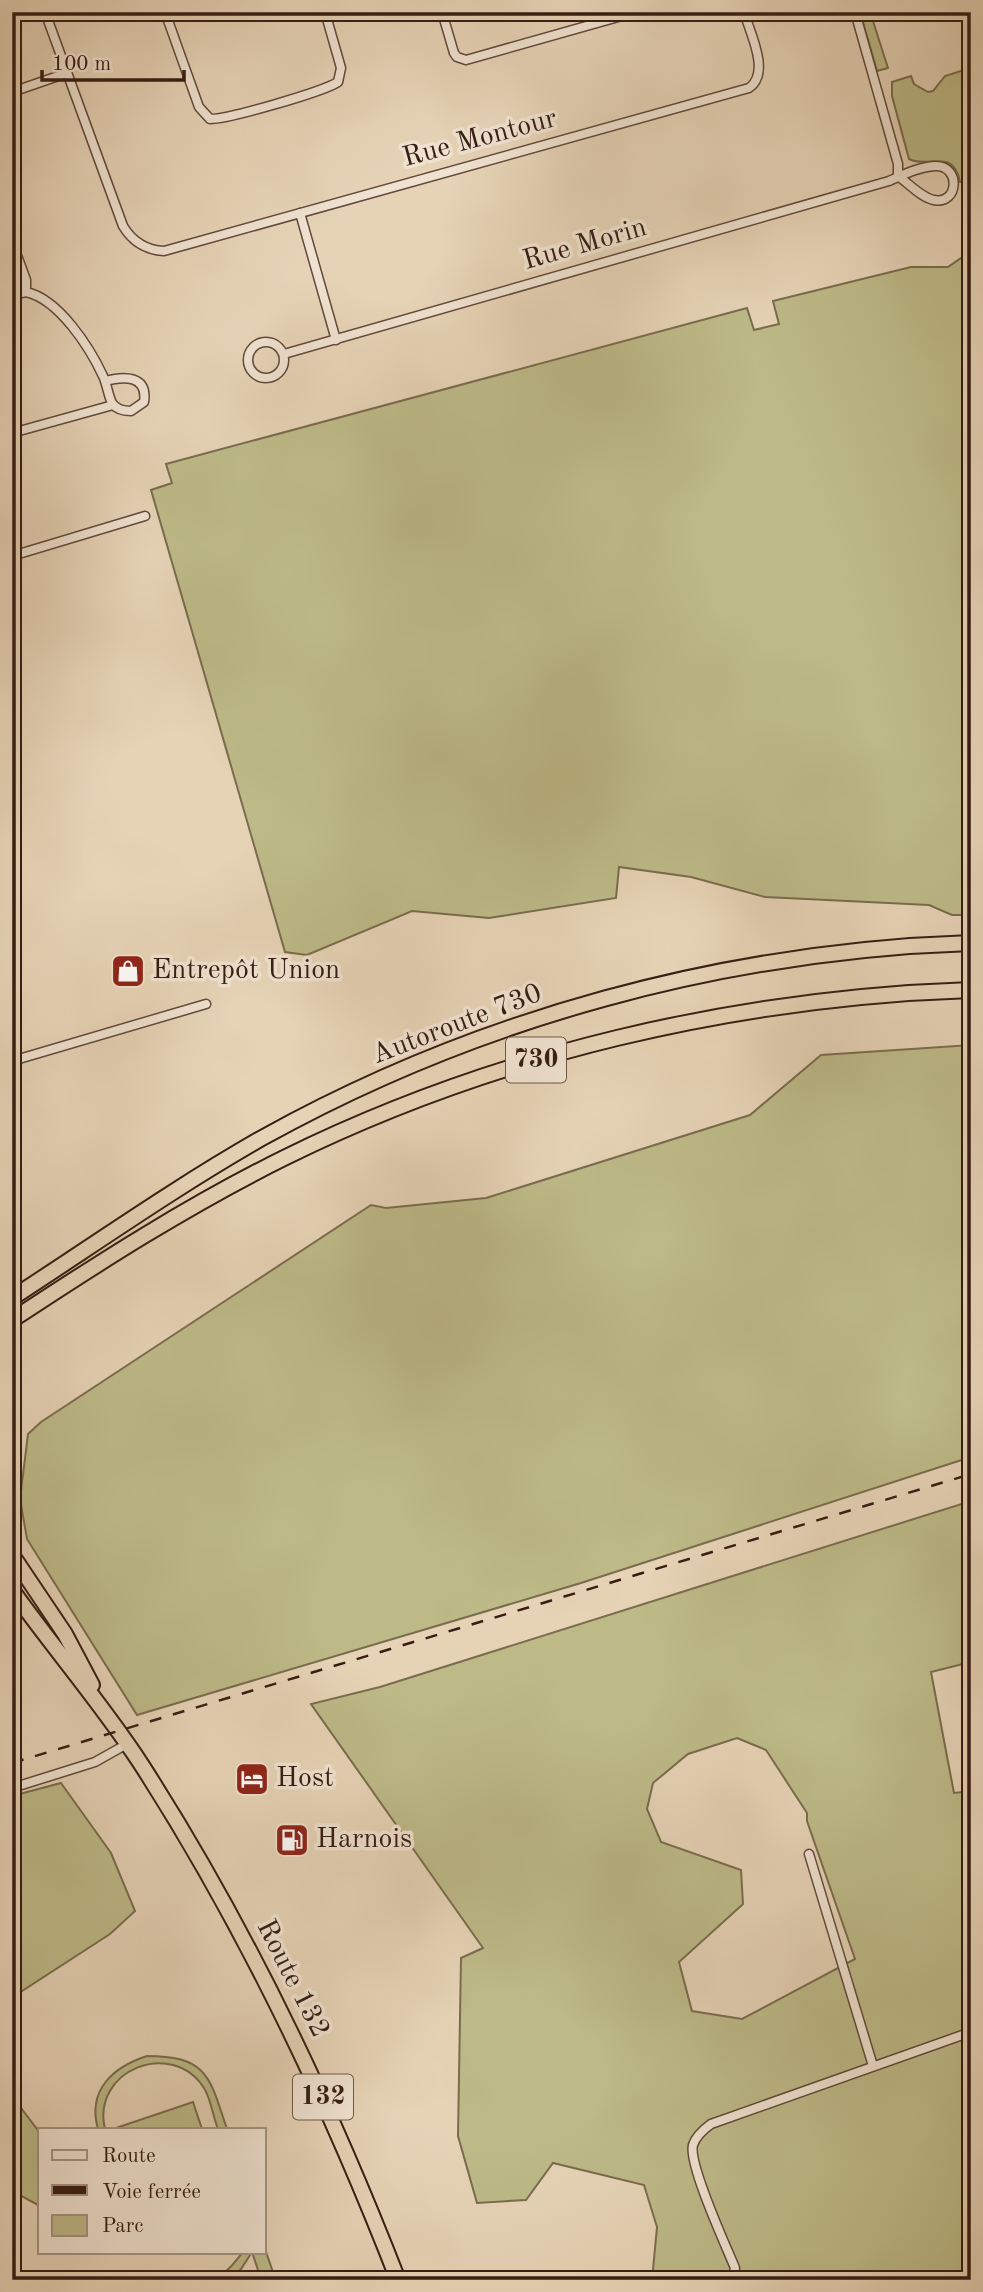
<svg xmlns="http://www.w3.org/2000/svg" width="983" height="2292" font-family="'Old Standard TT',serif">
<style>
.green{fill:#bdba88;stroke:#7a6c4e;stroke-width:2;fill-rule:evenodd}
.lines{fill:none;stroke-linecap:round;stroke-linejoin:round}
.street-casing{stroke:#624a3c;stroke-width:11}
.highway-casing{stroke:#361d13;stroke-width:18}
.street{stroke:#efe2d0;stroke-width:8}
.highway{stroke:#e6d3b6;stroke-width:14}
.rail{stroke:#361d13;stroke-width:2.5;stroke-dasharray:12 12;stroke-linecap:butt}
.labels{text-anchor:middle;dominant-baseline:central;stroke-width:7;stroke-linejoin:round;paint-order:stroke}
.shield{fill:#efe2d0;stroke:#6e584c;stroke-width:2}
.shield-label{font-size:26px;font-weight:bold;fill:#361d13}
.street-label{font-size:28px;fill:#361d13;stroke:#efe2d0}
.poi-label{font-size:28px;fill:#361d13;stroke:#efe2d0;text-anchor:start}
</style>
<rect width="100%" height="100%" fill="#e6d3b6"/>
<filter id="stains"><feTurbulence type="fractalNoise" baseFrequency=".00286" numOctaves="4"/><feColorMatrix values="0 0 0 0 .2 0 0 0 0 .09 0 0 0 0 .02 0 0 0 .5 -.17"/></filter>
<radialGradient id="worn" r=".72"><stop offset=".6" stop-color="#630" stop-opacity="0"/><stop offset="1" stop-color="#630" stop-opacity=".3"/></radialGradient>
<!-- green -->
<g class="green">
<path d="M860,12h10l18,56 -11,3z"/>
<path d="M970,68l1,113 -11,1c-7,-35 -32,-13 -51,-23l-17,-63v-14l19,-6 3,8 14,8 5,-1 12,-15z"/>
<path d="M971,251v664h-19l-23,-10 -164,-8 -74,-20 -72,-10 -3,31 -127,20 -77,-7 -105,44 -22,-3 -134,-462 21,-7 -6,-19 581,-156 7,22 25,-6 -6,-23 138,-34h37z"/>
<path d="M971,1045v412l-390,126 -444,132 -110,-176 -7,-40 8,-65 13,-12 330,-217 15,3 100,-10 264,-83 71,-60z"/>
<path d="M971,1501v161l-40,10 23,121 17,-2v489h-319l5,-53 -13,-42 -91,-22 -27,37 -49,3 -19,-67 3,-178 22,-10 -172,-244 69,-17zM737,1738l29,12 41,63v8l48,138 -113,60 -50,-8 -13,-49 64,-58 -2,-34 -80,-28 -14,-33 6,-26 35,-29z"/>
<path d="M61,1783l50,70 24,58 -25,23 -91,59 -7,-1v-196z"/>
<path d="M147,2056c62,0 63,23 80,73h-9c-5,-12 -7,-30 -14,-41 -32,-50 -113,-18 -99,41h-7c-11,-39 15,-62 49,-73z"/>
<path d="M12,2096l28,37v73l-28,-15z"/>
<path d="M193,2102l9,27h-89z"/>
<path d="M264,2246l10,29 -13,4 -9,-27 -11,17 -11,11h-17c13,-6 21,-17 30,-28h21z"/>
</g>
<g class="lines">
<!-- street casing -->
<g class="street-casing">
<g id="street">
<path d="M45,12l78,214c9,15 22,24 41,25l585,-163c22,-15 1,-55 -5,-76"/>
<path d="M165,12l34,95 11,12c19,0 112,-27 128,-37l3,-14 -16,-56"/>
<path d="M442,12l12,41 3,4 9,3 170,-48"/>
<path d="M855,12l43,152v12"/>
<path d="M12,92l55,-19"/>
<path d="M300,213l36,127"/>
<path d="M12,242l14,38v12c33,7 64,56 77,84 4,8 5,19 9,27 4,6 12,8 19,8l13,-9c4,-27 -20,-26 -39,-21"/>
<path d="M12,295l14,-3"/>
<circle cx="266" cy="360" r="18"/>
<path d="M284,354l605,-173c14,-6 29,-14 46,-15 26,-1 24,39 -1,34 -12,-2 -26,-17 -36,-24"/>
<path d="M12,433l101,-28"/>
<path d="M12,556l133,-40"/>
<path d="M12,1061l194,-57"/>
<path d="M12,1788l83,-26 32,-18"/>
<path d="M809,1854l64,212"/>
<path d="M732,2280l3,-12c-9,-22 -47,-104 -42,-123 3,-9 11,-16 18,-21l260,-92"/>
</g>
</g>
<!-- highway casing -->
<g class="highway-casing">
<g id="highway">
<path d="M12,1298c83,-54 164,-111 250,-160 216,-120 462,-187 709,-195"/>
<path d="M12,1320c88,-58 177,-115 272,-162 213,-105 450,-160 687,-168"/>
<path d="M12,1555l53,79 27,51"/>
<path d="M12,1590c42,59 90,114 129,174 105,163 187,336 257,516"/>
</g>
</g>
<!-- street -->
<use href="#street" class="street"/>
<!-- highway -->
<use href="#highway" class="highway"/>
<!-- rail -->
<path class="rail" d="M12,1763l959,-289"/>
</g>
<!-- icons -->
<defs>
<g id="shop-square" transform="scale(1.75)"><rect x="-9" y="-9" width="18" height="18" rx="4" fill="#8f2418" stroke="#efe2d0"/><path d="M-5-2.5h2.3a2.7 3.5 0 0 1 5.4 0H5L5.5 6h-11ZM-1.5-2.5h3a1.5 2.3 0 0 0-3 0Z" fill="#fff"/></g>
<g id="hotel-square" transform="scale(1.75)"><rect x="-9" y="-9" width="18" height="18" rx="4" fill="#8f2418" stroke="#efe2d0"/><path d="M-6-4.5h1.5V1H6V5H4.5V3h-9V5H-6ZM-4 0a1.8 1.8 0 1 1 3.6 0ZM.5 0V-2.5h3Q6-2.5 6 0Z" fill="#fff"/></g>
<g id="fuel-square" transform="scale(1.75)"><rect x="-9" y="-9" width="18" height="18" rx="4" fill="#8f2418" stroke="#efe2d0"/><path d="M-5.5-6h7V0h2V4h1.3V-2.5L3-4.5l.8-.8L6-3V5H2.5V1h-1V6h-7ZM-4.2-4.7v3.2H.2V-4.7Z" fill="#fff"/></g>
</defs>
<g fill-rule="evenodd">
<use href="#shop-square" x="128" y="971"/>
<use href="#hotel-square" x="252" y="1779"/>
<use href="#fuel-square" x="292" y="1840"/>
</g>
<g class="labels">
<!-- shield labels -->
<g class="shield">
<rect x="506" y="1037.5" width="60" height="45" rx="5"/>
<rect x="293" y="2074.5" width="60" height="45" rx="5"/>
</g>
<g class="shield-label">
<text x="536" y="1060">730</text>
<text x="323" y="2097">132</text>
</g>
<!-- street labels -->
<g class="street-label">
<text transform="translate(480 139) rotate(-15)">Rue Montour</text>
<text transform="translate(585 245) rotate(-16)">Rue Morin</text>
<text transform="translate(457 1025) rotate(-21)">Autoroute 730</text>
<text transform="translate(292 1979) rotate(63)">Route 132</text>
</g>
<!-- poi labels -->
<g class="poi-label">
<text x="152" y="971">Entrepôt Union</text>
<text x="276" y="1779">Host</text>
<text x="316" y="1840">Harnois</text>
</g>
</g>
<!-- margin -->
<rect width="983" height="2292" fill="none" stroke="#e6d3b6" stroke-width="42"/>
<rect x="14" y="14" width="955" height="2264" fill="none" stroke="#361d13" stroke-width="3.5"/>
<rect x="21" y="21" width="941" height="2250" fill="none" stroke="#361d13" stroke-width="2"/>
<!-- legend -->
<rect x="38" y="2128" width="228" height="126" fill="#efe2d0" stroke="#a59384" stroke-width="2"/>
<rect x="52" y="2150" width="35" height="10" fill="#efe2d0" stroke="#a59384" stroke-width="2"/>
<text x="102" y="2162" font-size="21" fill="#361d13">Route</text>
<rect x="52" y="2185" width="35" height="10" fill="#361d13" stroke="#a59384" stroke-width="2"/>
<text x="102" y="2198" font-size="21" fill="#361d13">Voie ferrée</text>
<rect x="52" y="2215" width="35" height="21" fill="#bdba88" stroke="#a59384" stroke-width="2"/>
<text x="102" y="2232" font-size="21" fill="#361d13">Parc</text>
<!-- scale -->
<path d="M42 70v10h142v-10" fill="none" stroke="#361d13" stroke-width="3.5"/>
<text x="52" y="70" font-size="21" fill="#361d13" stroke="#efe2d0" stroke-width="5" paint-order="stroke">100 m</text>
<rect width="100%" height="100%" filter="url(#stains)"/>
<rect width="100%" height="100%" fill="url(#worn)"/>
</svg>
